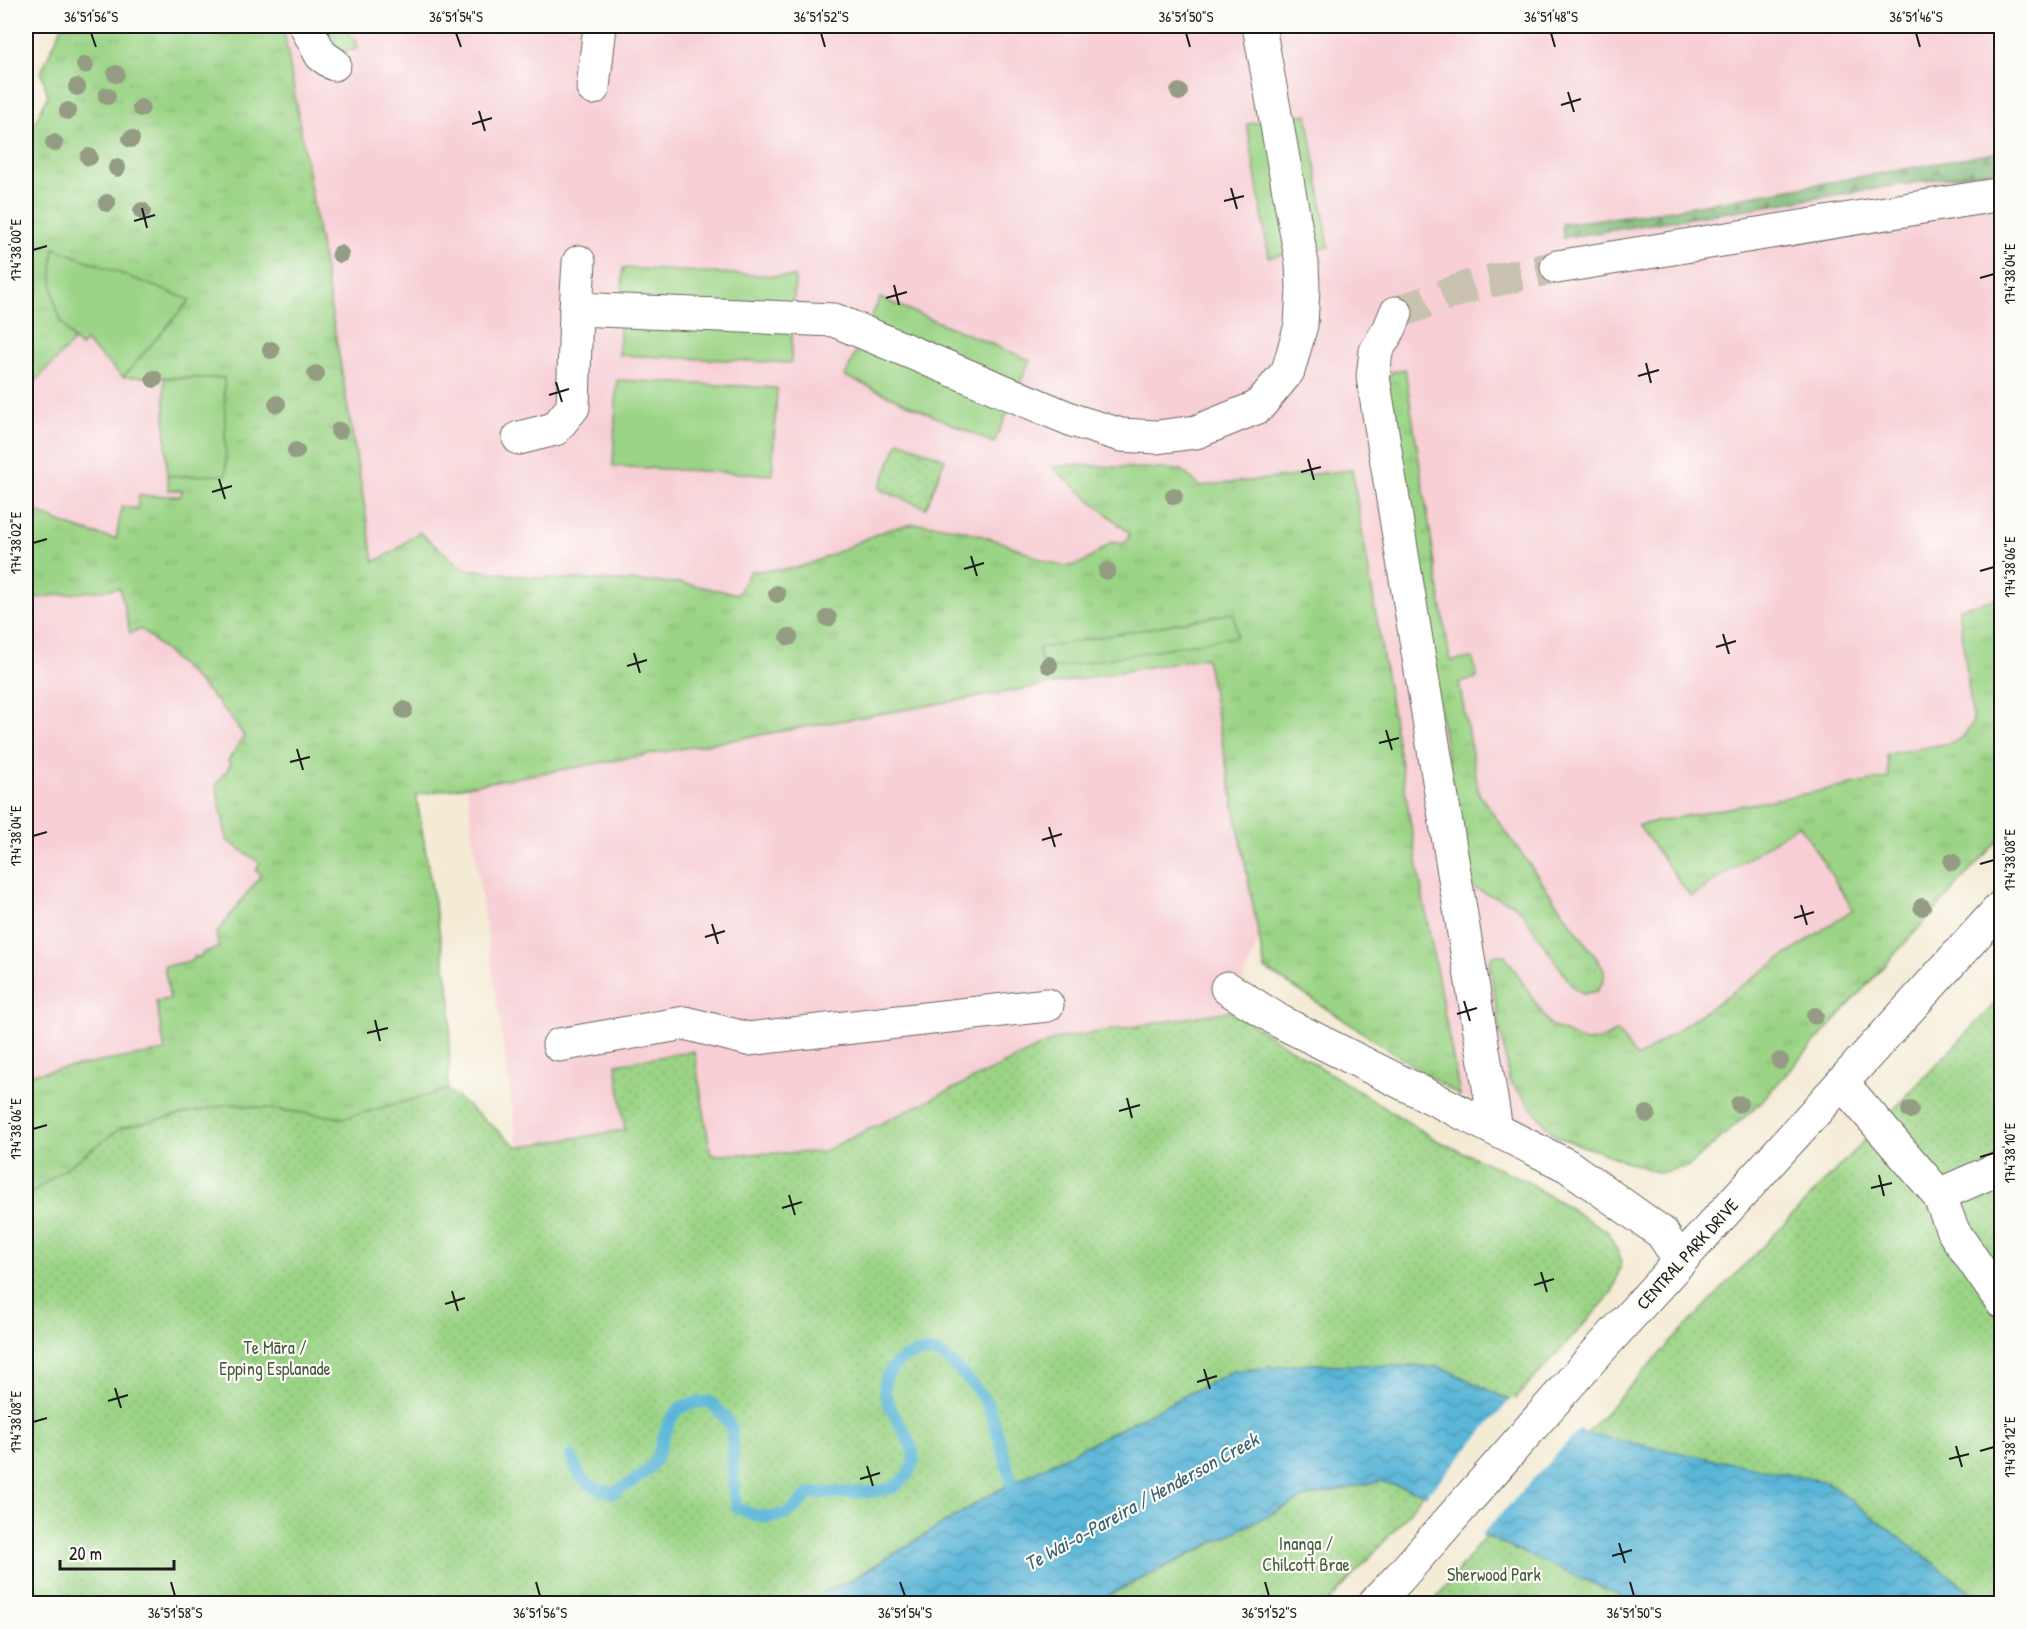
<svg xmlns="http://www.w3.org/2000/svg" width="2027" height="1629" font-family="'Patrick Hand',sans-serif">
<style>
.built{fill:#f7cfd5}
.grass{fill:url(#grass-tufts);stroke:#5c7851;stroke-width:1.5}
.forest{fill:url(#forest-firs);stroke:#4c6948;stroke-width:1.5}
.park{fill:url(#park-dots);stroke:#5c7851;stroke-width:1.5}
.garden{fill:#9bd486;stroke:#5c7851;stroke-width:1.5}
.water{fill:url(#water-waves);stroke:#3b697a;stroke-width:1.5}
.pier{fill:#f4ebd5}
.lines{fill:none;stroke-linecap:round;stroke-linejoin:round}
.stream{stroke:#5ab6d8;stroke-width:12}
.minor-tunnel{stroke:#c9c2b0;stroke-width:33;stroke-dasharray:33 16;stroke-linecap:butt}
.minor-casing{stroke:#68645d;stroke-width:35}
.major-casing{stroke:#68645d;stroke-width:35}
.minor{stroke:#fff;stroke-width:33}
.major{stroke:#fff;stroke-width:33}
.tree{fill:#959c84}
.ticks{fill:none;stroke:#1c1c1c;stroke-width:2}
.labels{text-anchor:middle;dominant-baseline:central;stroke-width:4.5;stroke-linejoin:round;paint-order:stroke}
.street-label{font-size:18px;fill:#1c1c1c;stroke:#fdfcf7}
.park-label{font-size:18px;fill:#485c41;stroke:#fdfcf7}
.water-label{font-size:20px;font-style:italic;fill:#386171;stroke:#fdfcf7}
.neatline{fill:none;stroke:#1c1c1c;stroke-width:2}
.ticks-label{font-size:15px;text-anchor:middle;fill:#1c1c1c}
</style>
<defs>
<pattern id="grass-tufts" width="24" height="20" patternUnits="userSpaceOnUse" patternTransform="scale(1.5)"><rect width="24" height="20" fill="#9bd486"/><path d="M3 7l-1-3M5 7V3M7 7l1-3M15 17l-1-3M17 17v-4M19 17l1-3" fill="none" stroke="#85b573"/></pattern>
<pattern id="forest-firs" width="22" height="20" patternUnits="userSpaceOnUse" patternTransform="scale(1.5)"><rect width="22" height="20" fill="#7cb673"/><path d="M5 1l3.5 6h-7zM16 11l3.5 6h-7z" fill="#65935e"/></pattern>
<pattern id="park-dots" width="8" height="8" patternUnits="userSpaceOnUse" patternTransform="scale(1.5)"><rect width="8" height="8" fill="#9bd486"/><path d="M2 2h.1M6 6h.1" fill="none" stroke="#85b573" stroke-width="1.8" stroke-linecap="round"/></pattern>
<pattern id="water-waves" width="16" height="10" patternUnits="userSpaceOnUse" patternTransform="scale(1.5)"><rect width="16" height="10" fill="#5ab6d8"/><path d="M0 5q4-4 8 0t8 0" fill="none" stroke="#4a93ae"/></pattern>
</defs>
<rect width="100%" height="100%" fill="#fdfcf7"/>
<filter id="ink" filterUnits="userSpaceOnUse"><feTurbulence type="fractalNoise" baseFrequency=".0167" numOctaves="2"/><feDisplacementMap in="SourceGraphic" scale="12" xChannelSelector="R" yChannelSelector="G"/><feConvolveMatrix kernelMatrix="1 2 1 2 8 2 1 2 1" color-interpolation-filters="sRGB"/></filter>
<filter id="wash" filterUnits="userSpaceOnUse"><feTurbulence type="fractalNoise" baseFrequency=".008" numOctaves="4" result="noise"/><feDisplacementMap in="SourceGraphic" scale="24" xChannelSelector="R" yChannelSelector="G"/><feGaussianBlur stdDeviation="1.35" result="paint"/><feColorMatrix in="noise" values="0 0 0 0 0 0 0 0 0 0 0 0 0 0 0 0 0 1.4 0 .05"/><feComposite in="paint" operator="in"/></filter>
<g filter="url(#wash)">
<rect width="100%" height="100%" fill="#f4ebd5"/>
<!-- built -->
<path class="built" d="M284,26h1717v572l-42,10 14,115 -11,15 -12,5 -61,35 -251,47 53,72 108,-73 55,85 -217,149 -38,-17 -14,1 -11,-4 -24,-13 -45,-70 -12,1 -4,5 20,119 46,56 -95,-40 -36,-192 -165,36 -28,71 -175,28 -233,113 -112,3 -17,-104 -76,30 8,49 -108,17 -43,-294 -8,-66 -51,8 35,206 -425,196v-960l313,119z"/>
<!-- grass -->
<g class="grass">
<path d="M62,26h221l91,536 19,-10 26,-20 45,37 77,9 140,5 57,11 12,-23c14,-1 31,0 45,-3 42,-10 86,-46 129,-44 32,2 64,13 93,24 17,7 33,18 51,18 16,0 31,-15 43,-24l12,2 5,-5 1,-6 -77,-66 22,-2 107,5 19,16 152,-16 72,434 36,192c-66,-41 -129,-86 -195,-127l-59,-312 -790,138 35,206 -3,89 -104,28 -114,-14 -204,119v-148l139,-24 -9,-50 14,-2 -6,-33 28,-5 3,-5 4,2 5,-6 15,-4 -3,-14 45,-59 -5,-4 4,-8 -33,-23 -11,-55 15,-21 -3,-3 16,-25c-27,-41 -67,-74 -103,-107l-11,4 -10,-45 -94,11v-94c28,17 57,27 90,34l6,-33 15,3 2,-13h42l1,-6h-13l-2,-14 58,-1 -2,-97 -100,-1 64,-76 -127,18 14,22 -48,50v-258l5,-2 17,-36 -7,-23z"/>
<path d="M319,26h25c3,8 14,14 14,23l-18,3z"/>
<path d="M1405,369l45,292 23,-3 4,20 -18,4 20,112 125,175v11l-7,11 -13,3 -11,-7 -51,-75 -11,-9 -36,-14 -7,-11 -84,-495 8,-11z"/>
<path d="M2001,598v239l-241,266 -71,63 -30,7 -104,-37 -46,-56 -20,-119 4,-6h12l45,70 35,17 14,-1 18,-10 20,27 216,-149 -54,-85 -108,73 -53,-72 251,-47 -2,-24 63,-11 12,-5 11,-15 -14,-115z"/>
</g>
<!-- forest -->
<path class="forest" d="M2001,152v17l-438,69 -1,-14 103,-13z"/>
<!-- park -->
<g class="park">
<path d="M899,441l46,18 -19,49 -47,-19z"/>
<path d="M2001,997v606h-15l-400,-169 65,-71z"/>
<path d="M1231,1011l207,130 86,39 84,52 14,29 -10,32 -99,109 -72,-35 -135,-3 -73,7 -238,121 -142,87 -52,24 -775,1v-407l95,-69 109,-24 114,14 104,-28 70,57 107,-17 -9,-66 78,-13 17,104 111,-3 234,-113z"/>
<path d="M1381,1481l42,12 -21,29 -74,81 -236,1 211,-106z"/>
<path d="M1485,1536l152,67 -205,1z"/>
</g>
<!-- garden -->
<g class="garden">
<path d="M1307,114l22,133 -60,10 -22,-133z"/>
<path d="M54,248l136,52 -67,77 -38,-36 -4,6c-29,-27 -32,-62 -27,-99z"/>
<path d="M623,268l172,9 -4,86 -172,-8z"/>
<path d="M880,298l150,62 -36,83 -149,-67z"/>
<path d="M164,378h60l2,97 -59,1z"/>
<path d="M617,380l160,8 -5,87 -159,-9z"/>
<path d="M1234,613l3,23 -194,34 -4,-22z"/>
</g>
<!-- water -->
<path class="water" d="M1306,1364l135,3 72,35 73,32 241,48 159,121h-349l-152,-67 -62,-43 -43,-12 -77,17 -211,105 -291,1 52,-25 142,-87 238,-121z"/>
<!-- pier -->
<path class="pier" d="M1512,1398l69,30 -101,108 -56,-38z"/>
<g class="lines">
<!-- stream -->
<path class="stream" d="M571,1456c10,26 14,30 42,37 16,-9 34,-18 43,-34 3,-5 4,-13 6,-18 10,-30 16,-39 48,-39l14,14 8,13 2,65 3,13c16,10 36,14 54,4 6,-4 12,-12 17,-17 27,-3 60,2 86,-7 4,-2 9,-9 13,-12 29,-34 -51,-75 -11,-111 9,-9 30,-15 42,-10 13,4 44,40 50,52 12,29 19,62 28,92"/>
</g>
</g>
<g filter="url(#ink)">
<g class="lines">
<!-- minor-tunnel -->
<path class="minor-tunnel" d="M1396,313l80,-29 81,-17"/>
<!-- minor casing -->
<g class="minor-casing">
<g id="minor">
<path d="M306,26l15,29 13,9"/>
<path d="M593,88l7,-62"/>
<path d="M579,262l-3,47 258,11 241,101 46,14 36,2 39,-5 62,-25 30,-36 13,-46 2,-37 -1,-25 -43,-237"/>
<path d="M1557,267l445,-73"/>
<path d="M1396,313l-6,15 -14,23 -3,26 123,752"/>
<path d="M519,438l36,-9 18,-22 3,-98"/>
<path d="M1227,988l54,34 287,144 94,67 18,28"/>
<path d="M559,1045l126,-22 63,16 299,-34"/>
<path d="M1842,1083l97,112 14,36 49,71"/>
<path d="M1939,1195l63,-28"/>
</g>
</g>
<!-- major casing -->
<g class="major-casing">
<path id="major" d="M1374,1604l25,-26 194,-221 409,-451"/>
</g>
<!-- minor -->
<use href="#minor" class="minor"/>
<!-- major -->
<use href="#major" class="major"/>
</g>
<!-- trees -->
<g class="tree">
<circle cx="85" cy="65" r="9"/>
<circle cx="116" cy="74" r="9"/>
<circle cx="77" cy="87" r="9"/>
<circle cx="1179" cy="92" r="9"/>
<circle cx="107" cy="96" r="9"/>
<circle cx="141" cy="108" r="9"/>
<circle cx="68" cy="111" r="9"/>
<circle cx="131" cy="139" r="9"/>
<circle cx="54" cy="143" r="9"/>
<circle cx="89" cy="157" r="9"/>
<circle cx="117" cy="168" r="9"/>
<circle cx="107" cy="203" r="9"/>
<circle cx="142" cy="211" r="9"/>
<circle cx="340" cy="254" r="9"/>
<circle cx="271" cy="350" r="9"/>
<circle cx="316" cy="374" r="9"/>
<circle cx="154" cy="379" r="9"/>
<circle cx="277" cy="404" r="9"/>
<circle cx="339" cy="431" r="9"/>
<circle cx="296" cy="451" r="9"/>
<circle cx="1174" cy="496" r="9"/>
<circle cx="1107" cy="571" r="9"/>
<circle cx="777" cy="594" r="9"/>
<circle cx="828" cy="618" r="9"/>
<circle cx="789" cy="637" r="9"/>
<circle cx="1049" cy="665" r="9"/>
<circle cx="404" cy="710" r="9"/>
<circle cx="1952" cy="862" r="9"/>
<circle cx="1922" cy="907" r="9"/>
<circle cx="1815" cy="1016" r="9"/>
<circle cx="1780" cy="1061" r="9"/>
<circle cx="1739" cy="1104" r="9"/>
<circle cx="1910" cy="1110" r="9"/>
<circle cx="1647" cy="1114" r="9"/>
</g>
</g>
<!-- ticks -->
<path class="ticks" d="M91,33l5,14M456,33l5,14M821,33l4,14M1186,33l4,14M1551,33l4,14M1916,33l4,14M1568,92l6,20M1561,105l20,-6M479,111l6,20M472,124l20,-6M1231,188l6,21M1224,201l20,-5M142,208l5,20M134,221l21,-6M33,250l14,-4M1980,278l14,-4M894,285l5,20M886,298l21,-6M1646,363l5,20M1638,376l21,-6M556,382l6,20M549,395l20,-6M1308,459l6,21M1301,472l20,-5M219,479l6,20M212,492l20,-6M33,543l14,-4M971,556l6,20M964,569l20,-6M1980,571l14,-4M1723,634l6,20M1716,647l20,-6M634,653l6,20M627,666l20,-6M1386,730l6,20M1379,743l20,-5M297,749l6,21M290,762l20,-5M1049,827l6,20M33,836l14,-4M1042,840l20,-6M1980,864l14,-4M1801,905l6,20M1794,918l20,-6M712,924l6,20M705,937l20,-6M1464,1001l6,20M1457,1014l20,-6M375,1020l5,21M367,1033l21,-5M1127,1098l5,20M1119,1111l21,-6M33,1129l14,-4M1980,1157l14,-4M1879,1175l5,21M1871,1188l21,-5M789,1195l6,20M782,1208l20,-6M1541,1272l6,20M1534,1285l20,-6M452,1291l6,20M445,1304l20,-6M1204,1369l6,20M1197,1382l20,-6M115,1388l6,20M108,1401l20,-6M33,1422l14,-4M1956,1446l6,21M1980,1451l14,-4M1949,1459l20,-5M867,1466l6,20M860,1479l20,-6M1619,1543l6,20M1612,1556l20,-6M171,1582l4,14M536,1582l4,14M900,1582l5,14M1265,1582l4,14M1630,1582l4,14"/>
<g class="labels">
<!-- street labels -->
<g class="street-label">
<text transform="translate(1687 1254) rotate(-48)">CENTRAL PARK DRIVE</text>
</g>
<!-- park labels -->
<g class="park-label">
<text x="275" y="1347">Te Māra /<tspan x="275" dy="21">Epping Esplanade</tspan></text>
<text x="1306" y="1543">Inanga /<tspan x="1306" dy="21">Chilcott Brae</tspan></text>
<text x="1494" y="1574">Sherwood Park</text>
</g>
<!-- water labels -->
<g class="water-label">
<text transform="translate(1141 1501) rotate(-29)">Te Wai-o-Pareira / Henderson Creek</text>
</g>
</g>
<!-- margin -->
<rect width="2027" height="1629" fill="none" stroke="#fdfcf7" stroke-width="66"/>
<!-- scale -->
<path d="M60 1560v9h114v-9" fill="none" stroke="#1c1c1c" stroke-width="3"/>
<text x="69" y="1560" font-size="18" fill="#1c1c1c" stroke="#fdfcf7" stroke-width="4.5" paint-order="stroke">20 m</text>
<rect x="33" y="33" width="1961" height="1563" class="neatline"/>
<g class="ticks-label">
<text x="91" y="22">36°51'56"S</text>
<text x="456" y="22">36°51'54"S</text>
<text x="821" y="22">36°51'52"S</text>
<text x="1186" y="22">36°51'50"S</text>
<text x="1551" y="22">36°51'48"S</text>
<text x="1916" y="22">36°51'46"S</text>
<text transform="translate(16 250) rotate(-90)" y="5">174°38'00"E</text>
<text transform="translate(2010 274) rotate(-90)" y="5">174°38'04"E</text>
<text transform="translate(16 543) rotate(-90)" y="5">174°38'02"E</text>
<text transform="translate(2010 567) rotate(-90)" y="5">174°38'06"E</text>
<text transform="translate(16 836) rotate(-90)" y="5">174°38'04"E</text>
<text transform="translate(2010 860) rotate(-90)" y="5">174°38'08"E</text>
<text transform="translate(16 1129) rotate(-90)" y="5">174°38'06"E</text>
<text transform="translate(2010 1153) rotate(-90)" y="5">174°38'10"E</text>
<text transform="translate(16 1422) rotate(-90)" y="5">174°38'08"E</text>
<text transform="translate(2010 1447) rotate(-90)" y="5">174°38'12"E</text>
<text x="175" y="1618">36°51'58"S</text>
<text x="540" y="1618">36°51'56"S</text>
<text x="905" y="1618">36°51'54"S</text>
<text x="1269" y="1618">36°51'52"S</text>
<text x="1634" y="1618">36°51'50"S</text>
</g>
</svg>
